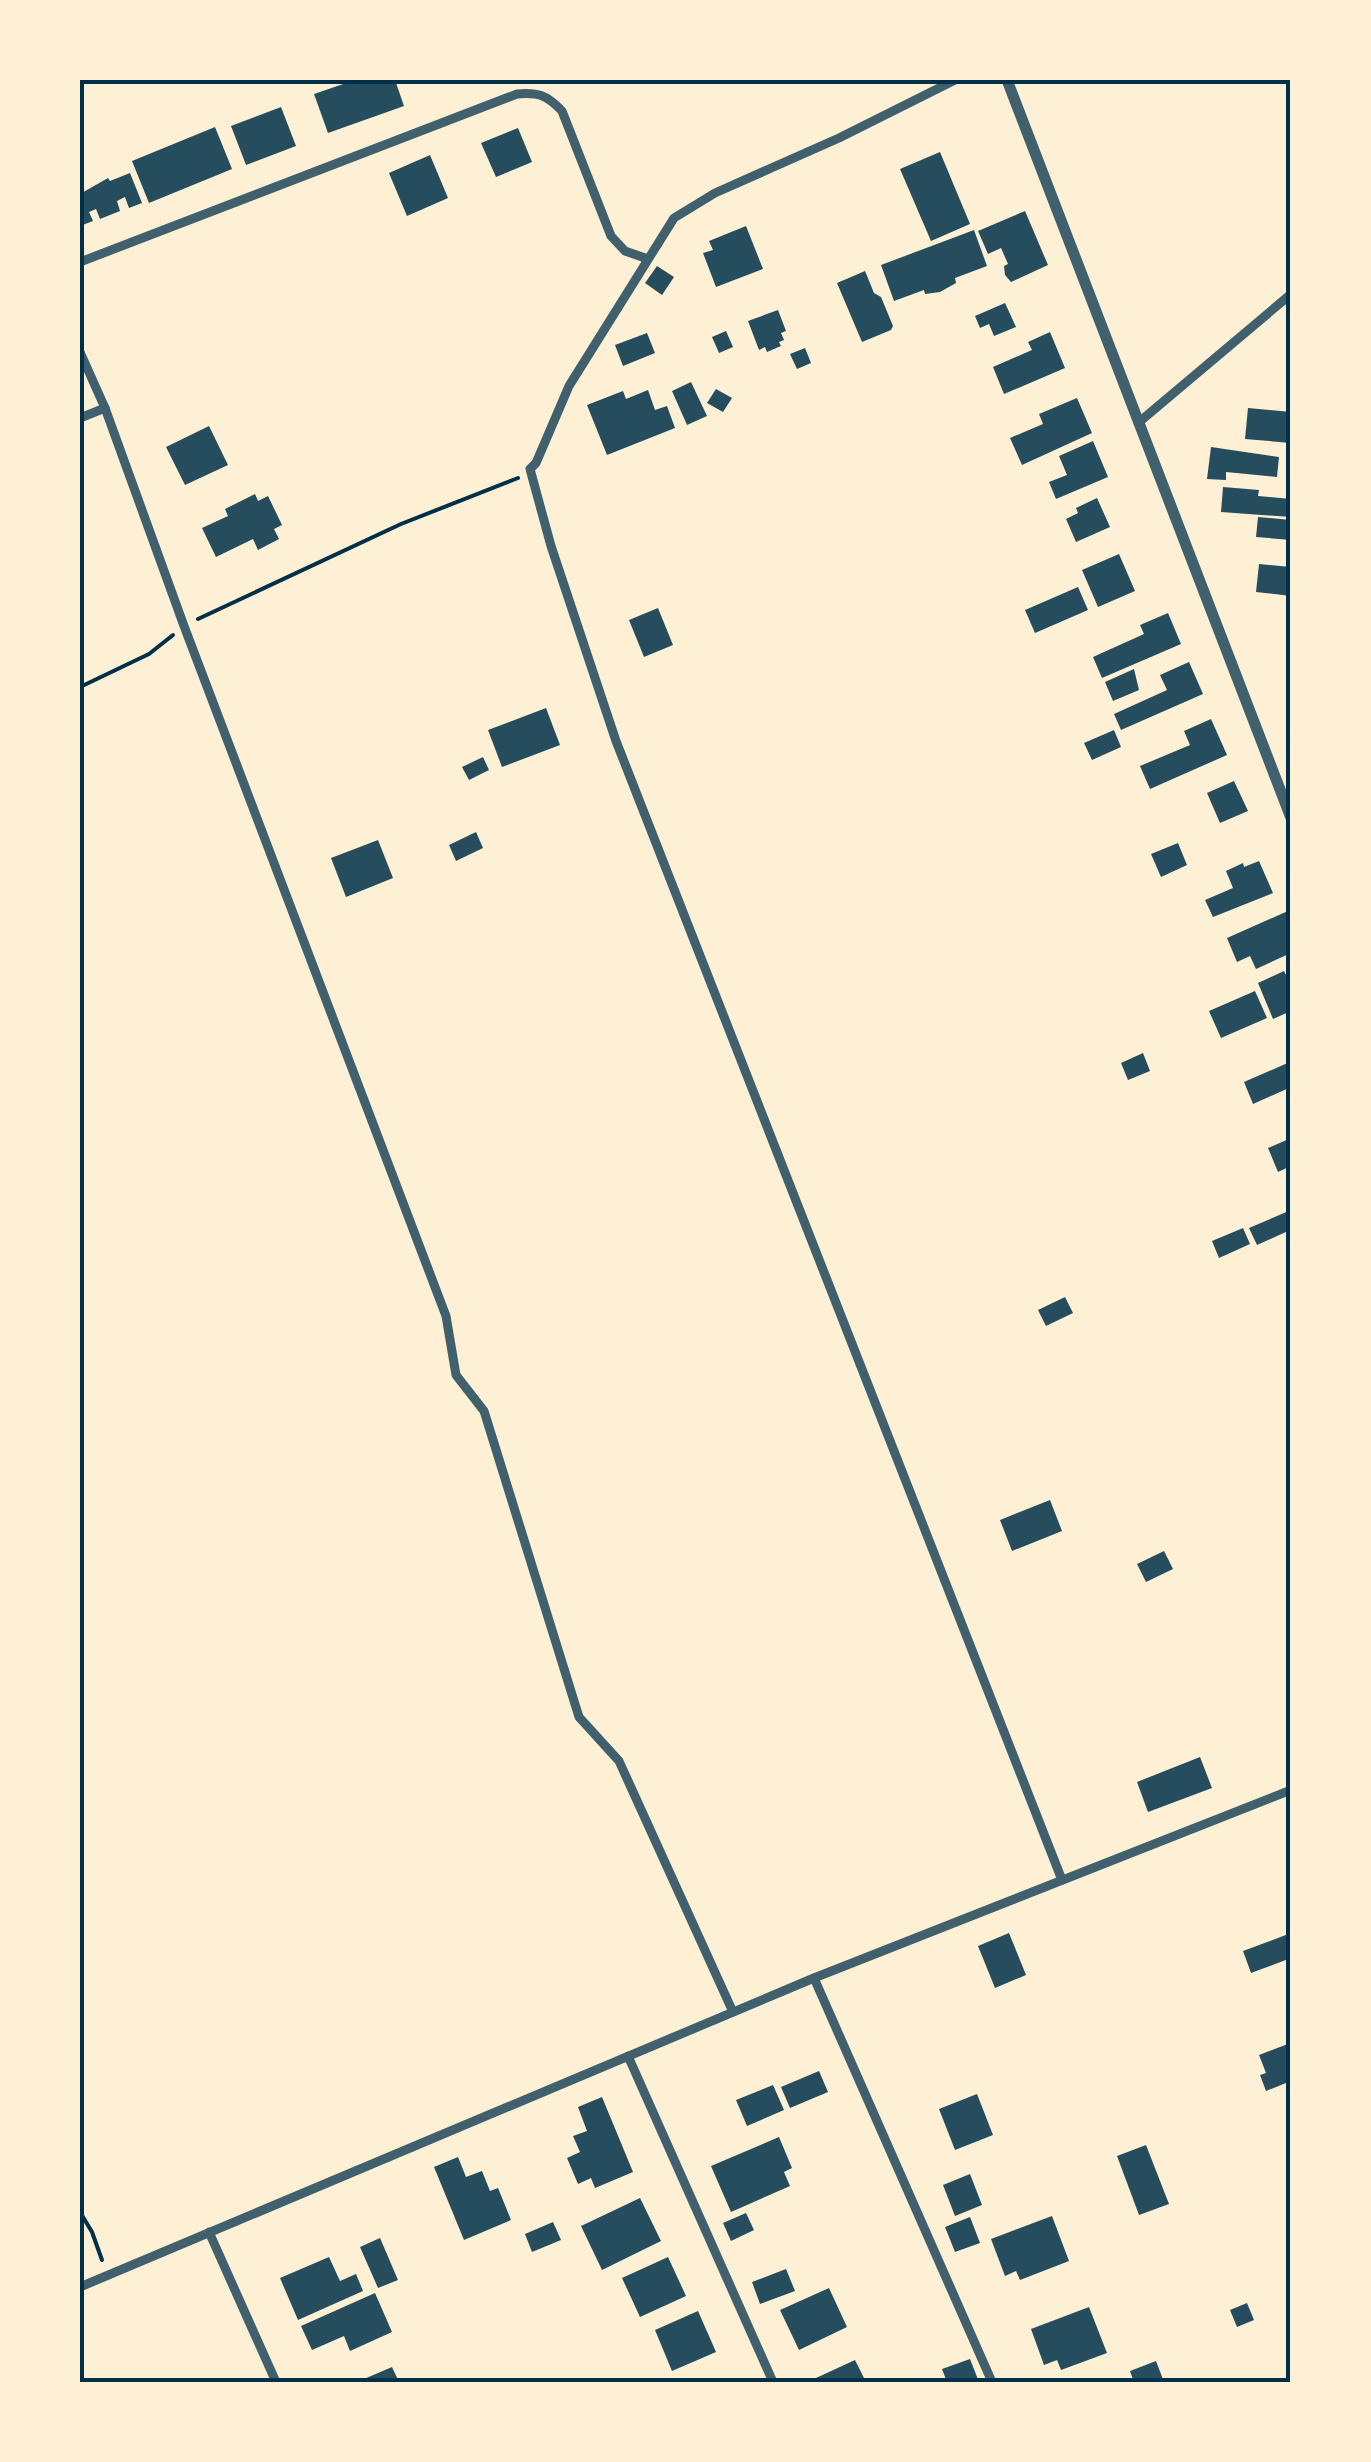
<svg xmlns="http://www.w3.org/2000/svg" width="1371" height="2462" font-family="'Roboto Condensed',sans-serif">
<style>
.building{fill:#264d5e}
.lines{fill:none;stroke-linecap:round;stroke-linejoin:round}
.path{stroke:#003049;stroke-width:4}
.minor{stroke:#3f606c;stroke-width:9}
.tertiary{stroke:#3f606c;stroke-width:11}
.neatline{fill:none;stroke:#003049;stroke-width:4}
</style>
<rect width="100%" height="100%" fill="#fdf0d5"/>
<!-- building -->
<g class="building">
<path d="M355,80h40l9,26 -76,27 -14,-39z"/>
<path d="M281,107l15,39 -50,19 -15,-39z"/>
<path d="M215,127l17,42 -83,34 -17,-42z"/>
<path d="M518,128l14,34 -36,15 -15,-34z"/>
<path d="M940,152l30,72 -39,17 -31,-72z"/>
<path d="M430,155l18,43 -41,18 -18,-43z"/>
<path d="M130,173l12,30 -13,5 -4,-11 -8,4 3,10 -20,8 -4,-10 -7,3 4,9 -13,5v-32l28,-16 2,3z"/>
<path d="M1025,211l23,54 -37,17 -6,-7 -1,-9 4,-2 -7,-16 -13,6 -10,-23z"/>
<path d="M746,226l17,43 -47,18 -13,-34 10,-3 -4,-9z"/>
<path d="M974,230l13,36 -32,12 1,5 -16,9 -15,2 -1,-4 -30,11 -13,-36z"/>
<path d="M657,266l17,11 -12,18 -17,-12z"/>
<path d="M865,271l9,22 7,4 12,29 -2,4 -29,12 -25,-59z"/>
<path d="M1005,303l11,24 -22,9 -5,-12 -9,4 -5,-12z"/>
<path d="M778,310l8,21 -5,2 3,7 -5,2 2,4 -14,6 -2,-5 -6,3 -11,-29z"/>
<path d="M726,331l7,16 -14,6 -7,-16z"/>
<path d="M1050,332l15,36 -61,26 -11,-27 39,-17 -4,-8z"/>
<path d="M647,333l8,20 -32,13 -8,-21z"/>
<path d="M805,348l6,15 -14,6 -7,-15z"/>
<path d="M691,382l16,34 -20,9 -15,-34z"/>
<path d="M716,389l16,9 -9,14 -16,-9z"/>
<path d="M648,390l7,20 12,-4 8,22 -68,27 -20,-50 36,-14 3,8z"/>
<path d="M1077,398l15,35 -70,32 -12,-27 33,-14 -4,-10z"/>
<path d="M1248,408l43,4v31l-46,-4z"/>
<path d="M209,426l19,39 -43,20 -19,-38z"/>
<path d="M1093,441l15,36 -52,22 -7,-17 18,-7 -8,-19z"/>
<path d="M1211,447l68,10 -2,20 -51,-5v8l-19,-1z"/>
<path d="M1223,487l36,3 -1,6 33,3v18l-70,-5z"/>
<path d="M255,494l3,7 10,-5 14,29 -8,4 5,10 -21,11 -5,-11 -37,18 -14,-29 26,-12 -3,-7z"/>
<path d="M1097,498l13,29 -34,15 -10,-23 12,-6 -2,-5z"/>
<path d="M1258,517l33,3v20l-35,-3z"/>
<path d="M1119,554l16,37 -37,16 -16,-37z"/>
<path d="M1259,564l32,3v29l-35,-4z"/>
<path d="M1078,587l10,23 -53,23 -10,-23z"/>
<path d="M658,608l15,37 -29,12 -15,-37z"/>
<path d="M1168,613l13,31 -79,34 -9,-21 51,-23 -4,-9z"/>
<path d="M1189,662l14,32 -82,36 -7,-16 53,-24 -7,-15z"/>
<path d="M1134,669l5,21 -26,11 -8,-19z"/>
<path d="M546,708l14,37 -58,22 -14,-37z"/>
<path d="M1211,719l16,36 -77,34 -10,-23 50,-21 -6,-14z"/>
<path d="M1114,730l7,17 -29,13 -8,-17z"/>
<path d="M483,757l6,13 -20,10 -7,-13z"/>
<path d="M1234,781l14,30 -28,12 -13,-30z"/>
<path d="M476,832l7,16 -27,13 -7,-16z"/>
<path d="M378,840l15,38 -47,19 -15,-39z"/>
<path d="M1178,843l9,22 -26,12 -10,-23z"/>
<path d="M1259,861l14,32 -60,24 -8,-17 28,-12 -7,-17 17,-8 1,4z"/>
<path d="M1288,911l3,8v34l-35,16 -6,-13 -13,6 -10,-24z"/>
<path d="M1284,971l3,6 4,-2v36l-18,8 -15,-36z"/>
<path d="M1255,991l12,27 -46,20 -12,-27z"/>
<path d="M1143,1053l7,18 -22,9 -7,-17z"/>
<path d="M1290,1062l1,25 -38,17 -9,-22z"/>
<path d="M1291,1138v28l-13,6 -10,-24z"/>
<path d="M1291,1210v29l-3,-8 -31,14 -8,-17z"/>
<path d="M1243,1228l7,16 -31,14 -7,-17z"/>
<path d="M1065,1297l8,16 -27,13 -8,-16z"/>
<path d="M1050,1500l12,31 -50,20 -12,-31z"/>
<path d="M1164,1551l9,18 -27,13 -9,-18z"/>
<path d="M1200,1757l12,31 -64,24 -11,-30z"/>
<path d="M1009,1933l17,42 -31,13 -17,-42z"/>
<path d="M1291,1933v25l-40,15 -8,-22z"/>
<path d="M1288,2044l3,37 -25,10 -6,-16 6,-2 -7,-18z"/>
<path d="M819,2071l9,21 -38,16 -9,-21z"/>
<path d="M773,2085l11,25 -37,16 -11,-26z"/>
<path d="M977,2094l16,41 -38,15 -16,-41z"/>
<path d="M602,2097l31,75 -38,16 -4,-10 -13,6 -11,-26 13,-6 -7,-16 14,-5 -9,-24z"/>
<path d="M779,2137l13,31 -8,4 6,14 -59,26 -20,-46z"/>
<path d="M1146,2145l23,59 -30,11 -22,-59z"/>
<path d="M458,2157l8,20 16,-6 8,20 8,-3 13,32 -47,20 -30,-73z"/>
<path d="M970,2174l12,31 -27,11 -12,-31z"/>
<path d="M640,2198l21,43 -59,29 -21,-44z"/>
<path d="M746,2213l8,17 -23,11 -8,-18z"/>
<path d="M1052,2216l17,45 -49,19 -4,-9 -11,5 -14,-37z"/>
<path d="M970,2217l10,26 -25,9 -10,-25z"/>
<path d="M553,2222l8,18 -29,12 -7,-18z"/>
<path d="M380,2238l18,42 -20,8 -18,-41z"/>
<path d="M329,2257l11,24 16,-7 7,17 -65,29 -18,-42z"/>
<path d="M668,2257l18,39 -46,21 -18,-39z"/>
<path d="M786,2269l9,22 -35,13 -8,-22z"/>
<path d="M829,2288l18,39 -48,23 -19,-40z"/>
<path d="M375,2293l17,39 -42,19 -6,-15 -32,14 -11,-24z"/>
<path d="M1247,2303l7,17 -17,7 -7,-17z"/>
<path d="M1089,2307l18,46 -46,17 -4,-10 -13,5 -13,-36z"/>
<path d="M698,2311l18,41 -44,19 -17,-41z"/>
<path d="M970,2359l9,23h-32l-5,-13z"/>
<path d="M855,2360l11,22h-48l-2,-4z"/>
<path d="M1156,2361l8,21h-30l-4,-11z"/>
<path d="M392,2367l7,15h-42z"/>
</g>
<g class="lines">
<!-- path -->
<g class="path">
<path d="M198,619l203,-95 117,-46"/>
<path d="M80,687l69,-33 24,-19"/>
<path d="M80,2212l12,20 10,28"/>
</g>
<!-- minor -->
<g class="minor">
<path d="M955,80l-116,58 -124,55 -41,25 -105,168 -33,77 -6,6 21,77 65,195 446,1139"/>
<path d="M80,262l437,-168c21,-2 30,1 45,17l49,125 14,15 23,8"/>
<path d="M80,352l25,56 79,218 262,690 10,59 28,36 95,306 40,44 114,251"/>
<path d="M80,418l25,-10"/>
<path d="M1138,423l153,-129"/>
<path d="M814,1978l178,404"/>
<path d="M628,2056l145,326"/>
<path d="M209,2232l67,150"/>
<path d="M80,2287l734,-309 477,-188"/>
</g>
<!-- tertiary -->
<path class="tertiary" d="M1007,80l284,738"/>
</g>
<!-- border -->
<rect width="1371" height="2462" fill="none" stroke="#fdf0d5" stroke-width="165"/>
<rect x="82" y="82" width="1206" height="2298" class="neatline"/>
</svg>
